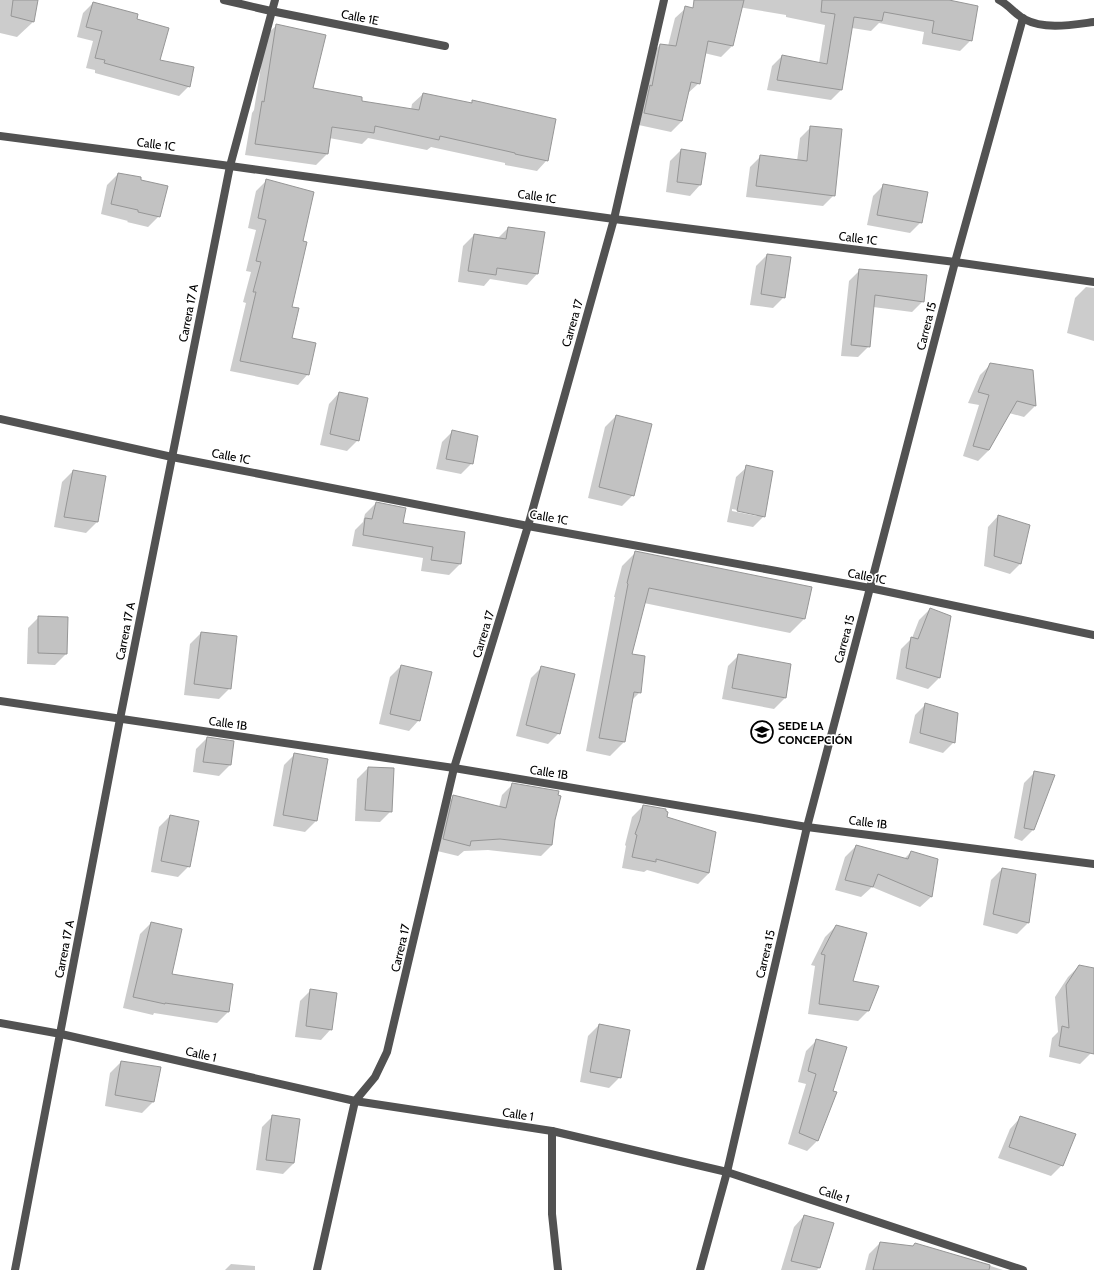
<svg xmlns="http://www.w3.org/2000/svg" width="1094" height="1270" font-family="Cabin,sans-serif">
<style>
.shadow{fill:#0003;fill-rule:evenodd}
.building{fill:#c2c2c2;stroke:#969696}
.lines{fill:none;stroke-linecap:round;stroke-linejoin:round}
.minor{stroke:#525252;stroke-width:8}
.labels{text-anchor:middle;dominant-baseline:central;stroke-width:3.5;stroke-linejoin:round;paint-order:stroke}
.street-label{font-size:12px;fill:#000;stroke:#fff}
.poi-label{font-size:12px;font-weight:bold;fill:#000;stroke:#fff;text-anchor:start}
</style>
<rect width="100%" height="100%" fill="#fff"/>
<!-- shadow -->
<g class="shadow">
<path d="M0,0h37l-4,22 -16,15 -17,-4z"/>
<path d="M720,0h223l28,40 -11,11 -38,-7 2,-12 -45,-9 -8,8 -19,-3 -11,62 -10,10 -64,-10 5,-24 10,-10 37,7 6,-38 -39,-8v-2l-66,-11z"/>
<path d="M93,3l43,17 22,41 31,25 -10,10 -84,-23v-3l-9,-2 7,-27 -16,-4 6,-24z"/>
<path d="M686,8l52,12 -6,26 -11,11 -17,-4 -5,30 -12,11 -5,27 -11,11 -37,-8 15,-68 11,-11 8,1 7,-28z"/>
<path d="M277,25l34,64 49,13 51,8 1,-6 11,-10 47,10 3,-3 74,59 -10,11 -32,-6v-2l-74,-16 -4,3 -59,-12 -6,6 -33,-6 -2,16 -11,11 -71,-10 7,-42 2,-3 12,-75z"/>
<path d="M811,127l23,68 -11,11 -77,-9 4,-30 11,-11 36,5 3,-23z"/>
<path d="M681,150l19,35 -10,11 -24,-4 4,-31z"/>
<path d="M118,174l41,42 -11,11 -21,-5 1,-1 -27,-7 6,-29z"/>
<path d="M267,180l35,61 -11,66 -1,32 18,35 -10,11 -68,-14 16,-68 -3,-1 8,-30 -5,-1 10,-41 -8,-2 8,-37z"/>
<path d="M884,185l37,37 -11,11 -43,-8 6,-29z"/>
<path d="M508,228l36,5 -7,41 -10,11 -37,-6 -6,7 -26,-4 5,-36 11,-11 23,4z"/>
<path d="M767,255l17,42 -11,11 -23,-3 6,-39z"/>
<path d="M860,270l63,31 -11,11 -39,-5 -4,39 -11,11 -17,-1 8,-75z"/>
<path d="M1086,287l8,1v53l-27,-8 8,-35z"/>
<path d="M991,364l41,7 3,35 -11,11 -15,-4 -20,37 -11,11 -15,-5 16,-51 -11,-2 12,-28z"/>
<path d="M339,393l19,47 -11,11 -27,-6 9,-41z"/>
<path d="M616,416l17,79 -11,11 -34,-8 17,-71z"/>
<path d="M453,431l19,32 -11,11 -25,-5 6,-27z"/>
<path d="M747,467l17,49 -11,11 -26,-5 9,-45zM732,509l25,5v2l-25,-5z"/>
<path d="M73,471l32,6 -8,45 -11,11 -32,-6 8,-45z"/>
<path d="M376,503l26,21 62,9 -4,31 -11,11 -28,-4 2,-13 -71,-12 3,-16 8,-8 2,-8z"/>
<path d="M998,516l23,47 -11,11 -26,-8 4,-39z"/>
<path d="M636,552l174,36 -6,31 -14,14 -146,-30 -14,52 10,37 -9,9 -7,41 -14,14 -24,-5 29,-154h-1l8,-31z"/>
<path d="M930,609l20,8 -11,61 -11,11 -32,-10 5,-30 11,-11 7,-18z"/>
<path d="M39,617l27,37 -11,11 -28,-1 1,-36z"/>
<path d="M201,633l29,55 -11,11 -35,-4 6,-51z"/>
<path d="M739,655l51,10 -5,33 -11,11 -52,-10 6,-33z"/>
<path d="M401,666l18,54 -10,11 -30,-7 11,-47z"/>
<path d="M542,667l17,66 -11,11 -32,-8 15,-58z"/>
<path d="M926,704l28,38 -11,11 -34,-10 6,-28z"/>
<path d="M207,738l26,4 -3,23 -11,11 -26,-4 3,-23z"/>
<path d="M295,754l21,67 -11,11 -32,-6 11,-61z"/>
<path d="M368,768l23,43 -11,11 -25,-1 2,-42z"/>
<path d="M1035,772l-2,58 -11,11 -8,-3 10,-55z"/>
<path d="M513,784l41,36 -2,25 -11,11 -53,-6 -24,1 -6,5 -25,-6 10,-43 11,-11 45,11 3,-12z"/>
<path d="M643,806l23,12 43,55 -11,11 -51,-14 -3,2 -22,-4 4,-22 -1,-1 7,-28z"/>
<path d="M170,816l19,50 -11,11 -27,-5 8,-45z"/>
<path d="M856,846l48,13 7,-7 26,7 -6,38 -11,10 -48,-20 -11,10 -26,-7 10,-33z"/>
<path d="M1002,869l33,5 -7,49 -11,11 -34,-9 8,-45z"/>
<path d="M151,923l19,52 62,9 -4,28 -11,11 -63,-10 -1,2 -30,-7 17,-74z"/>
<path d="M836,926l16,55 17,29 -11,11 -50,-7 7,-48 -4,-1 14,-28z"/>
<path d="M1079,966l15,3v75l-3,9 -11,11 -31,-7 3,-19 6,-6 -3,-35 13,-20z"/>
<path d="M311,990l20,39 -10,11 -26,-3 5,-36z"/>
<path d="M599,1025l21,52 -11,11 -29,-6 8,-46z"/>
<path d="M817,1040l1,100 -11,11 -19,-7 18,-60 -8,-2 8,-31z"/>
<path d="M121,1062l32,40 -11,11 -37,-7 5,-33z"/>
<path d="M273,1116l21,47 -11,11 -27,-4 6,-43z"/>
<path d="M1020,1118l42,47 -11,11 -53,-18 12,-29z"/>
<path d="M804,1216l15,52 -2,2h-36l13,-43z"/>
<path d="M880,1243l86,15 37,12h-138l4,-16z"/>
<path d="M231,1264l24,2v4h-30z"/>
</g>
<!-- building -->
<g class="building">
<path d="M13,0h25l-4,22 -23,-6z"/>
<path d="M694,0h50l-11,46 -25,-5 -8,43 -9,-2 -9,39 -38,-8 6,-28 2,1 8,-42 16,2 9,-40 8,2z"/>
<path d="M822,0h127l29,6 -6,35 -40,-8 2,-12 -50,-9 -2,9 -28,-4 -12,73 -65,-10 5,-25 45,9 8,-50 -14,-2z"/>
<path d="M93,2l45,12 -1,5 32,9 -9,32 34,7 -4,20 -86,-24 1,-3 -10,-2 7,-27 -16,-4z"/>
<path d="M276,24l50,11 -13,53 49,9v4l57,9 4,-17 49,10v-3l84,19 -8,42 -33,-7v-1l-75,-17 -1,4 -64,-14 -1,7 -42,-6 -4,27 -73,-10 7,-43 2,1z"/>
<path d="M810,126l32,3 -7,67 -79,-10 4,-31 47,6z"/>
<path d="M681,149l25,4 -5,32 -24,-3z"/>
<path d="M118,173l23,4v3l27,6 -8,31 -22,-5v-2l-27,-6z"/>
<path d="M266,179l48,13 -11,49 4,1 -15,65 7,1 -7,30 24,5 -7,32 -69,-14 16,-69h-3l8,-30 -5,-1 10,-41 -8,-2z"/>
<path d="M883,184l45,8 -6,31 -45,-8z"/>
<path d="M508,227l37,5 -7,42 -41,-6 -1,7 -28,-4 6,-37 32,5z"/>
<path d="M767,254l24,3 -6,41 -24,-4z"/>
<path d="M859,269l68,6 -3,27 -49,-7 -5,52 -19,-2z"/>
<path d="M990,363l43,7 3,36 -19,-5 -28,49 -16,-4 16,-51 -11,-3z"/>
<path d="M339,392l29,6 -9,43 -29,-7z"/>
<path d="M616,415l36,9 -18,72 -35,-9z"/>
<path d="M452,430l26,6 -5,28 -27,-5z"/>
<path d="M746,465l27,6 -8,46 -28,-6z"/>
<path d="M73,470l33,6 -8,46 -34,-5z"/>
<path d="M376,502l30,6 -3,15 62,9 -4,32 -30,-4 2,-13 -70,-12 2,-17 7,1z"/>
<path d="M998,515l32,10 -9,39 -27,-8z"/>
<path d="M635,551l177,36 -7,32 -156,-31 -17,66 13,2 -4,37 -7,-1 -9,50 -26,-4 29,-154 -1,-1z"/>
<path d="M930,608l21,8 -11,62 -34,-10 5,-31 7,2z"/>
<path d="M38,616l30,1 -1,37 -29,-1z"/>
<path d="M201,632l36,4 -6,53 -37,-5z"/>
<path d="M738,654l53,10 -5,34 -54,-10z"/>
<path d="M401,665l31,7 -12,49 -30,-7z"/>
<path d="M541,666l34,8 -15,60 -34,-9z"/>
<path d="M925,703l33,10 -3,30 -35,-10z"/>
<path d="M207,737l27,4 -3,24 -28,-3z"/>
<path d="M294,753l34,6 -11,62 -34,-6z"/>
<path d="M368,767l26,1 -2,44 -27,-2z"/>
<path d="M1034,771l21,4 -21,55 -10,-2z"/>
<path d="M512,783l47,8 -1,4 3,1 -6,24 -3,25 -52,-6 -29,2 -1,5 -27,-7 10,-44 53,13z"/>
<path d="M643,805l23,4v2l2,1 -1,5 49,15 -7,41 -53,-14v3l-24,-5 5,-22 -2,-1 5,-14z"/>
<path d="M170,815l29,6 -9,46 -29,-6z"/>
<path d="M856,845l52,14 3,-8 27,8 -6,38 -54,-23 -5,13 -28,-7z"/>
<path d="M1002,868l34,6 -7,49 -36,-9z"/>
<path d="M151,922l31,7 -10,45 61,10 -4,28 -64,-9v1l-32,-7z"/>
<path d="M836,925l31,8 -14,48 26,5 -10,25 -50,-7 6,-49 -4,-1z"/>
<path d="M1079,965l15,3v86l-35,-8 3,-20 7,2 -3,-43z"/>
<path d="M310,989l27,4 -5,37 -26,-4z"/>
<path d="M599,1024l31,6 -9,48 -31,-6z"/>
<path d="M816,1039l31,8 -14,44 4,1 -19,49 -19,-8 17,-59 -8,-3z"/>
<path d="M121,1061l40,6 -7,35 -39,-7z"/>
<path d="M272,1115l28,4 -6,44 -28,-3z"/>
<path d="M1020,1116l56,18 -13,32 -54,-19z"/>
<path d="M804,1215l30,8 -14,45 -29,-7z"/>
<path d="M880,1242l33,4 2,-3 75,22 -1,5h-116z"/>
</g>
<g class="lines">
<!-- minor -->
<g class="minor">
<path d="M224,0l47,11 174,35"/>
<path d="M999,0c10,5 16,14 25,19 21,11 47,6 70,3"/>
<path d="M0,136l230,30 384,53 341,43 139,20"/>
<path d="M0,419l172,38 356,69 342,62 224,47"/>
<path d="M0,701l454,67 353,59 287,37"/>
<path d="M0,1023l61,11 294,67 197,30 175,41 296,98"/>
<path d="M552,1131v83l6,56"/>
<path d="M15,1270l105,-551 110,-553 45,-166"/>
<path d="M317,1270l38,-169 20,-24 12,-25 67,-284 74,-242 86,-307 50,-219"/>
<path d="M700,1270l27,-98 80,-345 63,-239 85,-326 68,-244"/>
</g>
</g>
<!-- icons -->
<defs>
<g id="school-ring" transform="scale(1.15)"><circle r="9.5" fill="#fff" stroke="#000" stroke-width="1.5"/><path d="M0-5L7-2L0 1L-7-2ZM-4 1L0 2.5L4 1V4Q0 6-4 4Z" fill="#000"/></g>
</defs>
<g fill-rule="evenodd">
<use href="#school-ring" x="762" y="732"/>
</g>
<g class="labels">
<!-- street labels -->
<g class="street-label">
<text transform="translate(360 17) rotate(11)">Calle 1E</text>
<text transform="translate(156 144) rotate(7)">Calle 1C</text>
<text transform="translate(537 196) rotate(8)">Calle 1C</text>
<text transform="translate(858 238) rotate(7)">Calle 1C</text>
<text transform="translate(188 313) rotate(-79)">Carrera 17 A</text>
<text transform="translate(572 323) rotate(-74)">Carrera 17</text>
<text transform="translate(926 326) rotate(-76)">Carrera 15</text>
<text transform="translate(231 456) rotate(11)">Calle 1C</text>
<text transform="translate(549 517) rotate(10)">Calle 1C</text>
<text transform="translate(867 576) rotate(11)">Calle 1C</text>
<text transform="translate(125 631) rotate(-79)">Carrera 17 A</text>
<text transform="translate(483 634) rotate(-73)">Carrera 17</text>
<text transform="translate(844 639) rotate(-75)">Carrera 15</text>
<text transform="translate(228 723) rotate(8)">Calle 1B</text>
<text transform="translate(549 772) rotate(9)">Calle 1B</text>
<text transform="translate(868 822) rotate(7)">Calle 1B</text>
<text transform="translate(400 948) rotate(-77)">Carrera 17</text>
<text transform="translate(64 949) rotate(-79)">Carrera 17 A</text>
<text transform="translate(765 954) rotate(-77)">Carrera 15</text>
<text transform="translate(201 1054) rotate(13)">Calle 1</text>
<text transform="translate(518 1114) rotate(9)">Calle 1</text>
<text transform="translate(834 1194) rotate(18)">Calle 1</text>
</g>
<!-- poi labels -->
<g class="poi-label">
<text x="778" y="725">SEDE LA<tspan x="778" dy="14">CONCEPCIÓN</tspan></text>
</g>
</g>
</svg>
